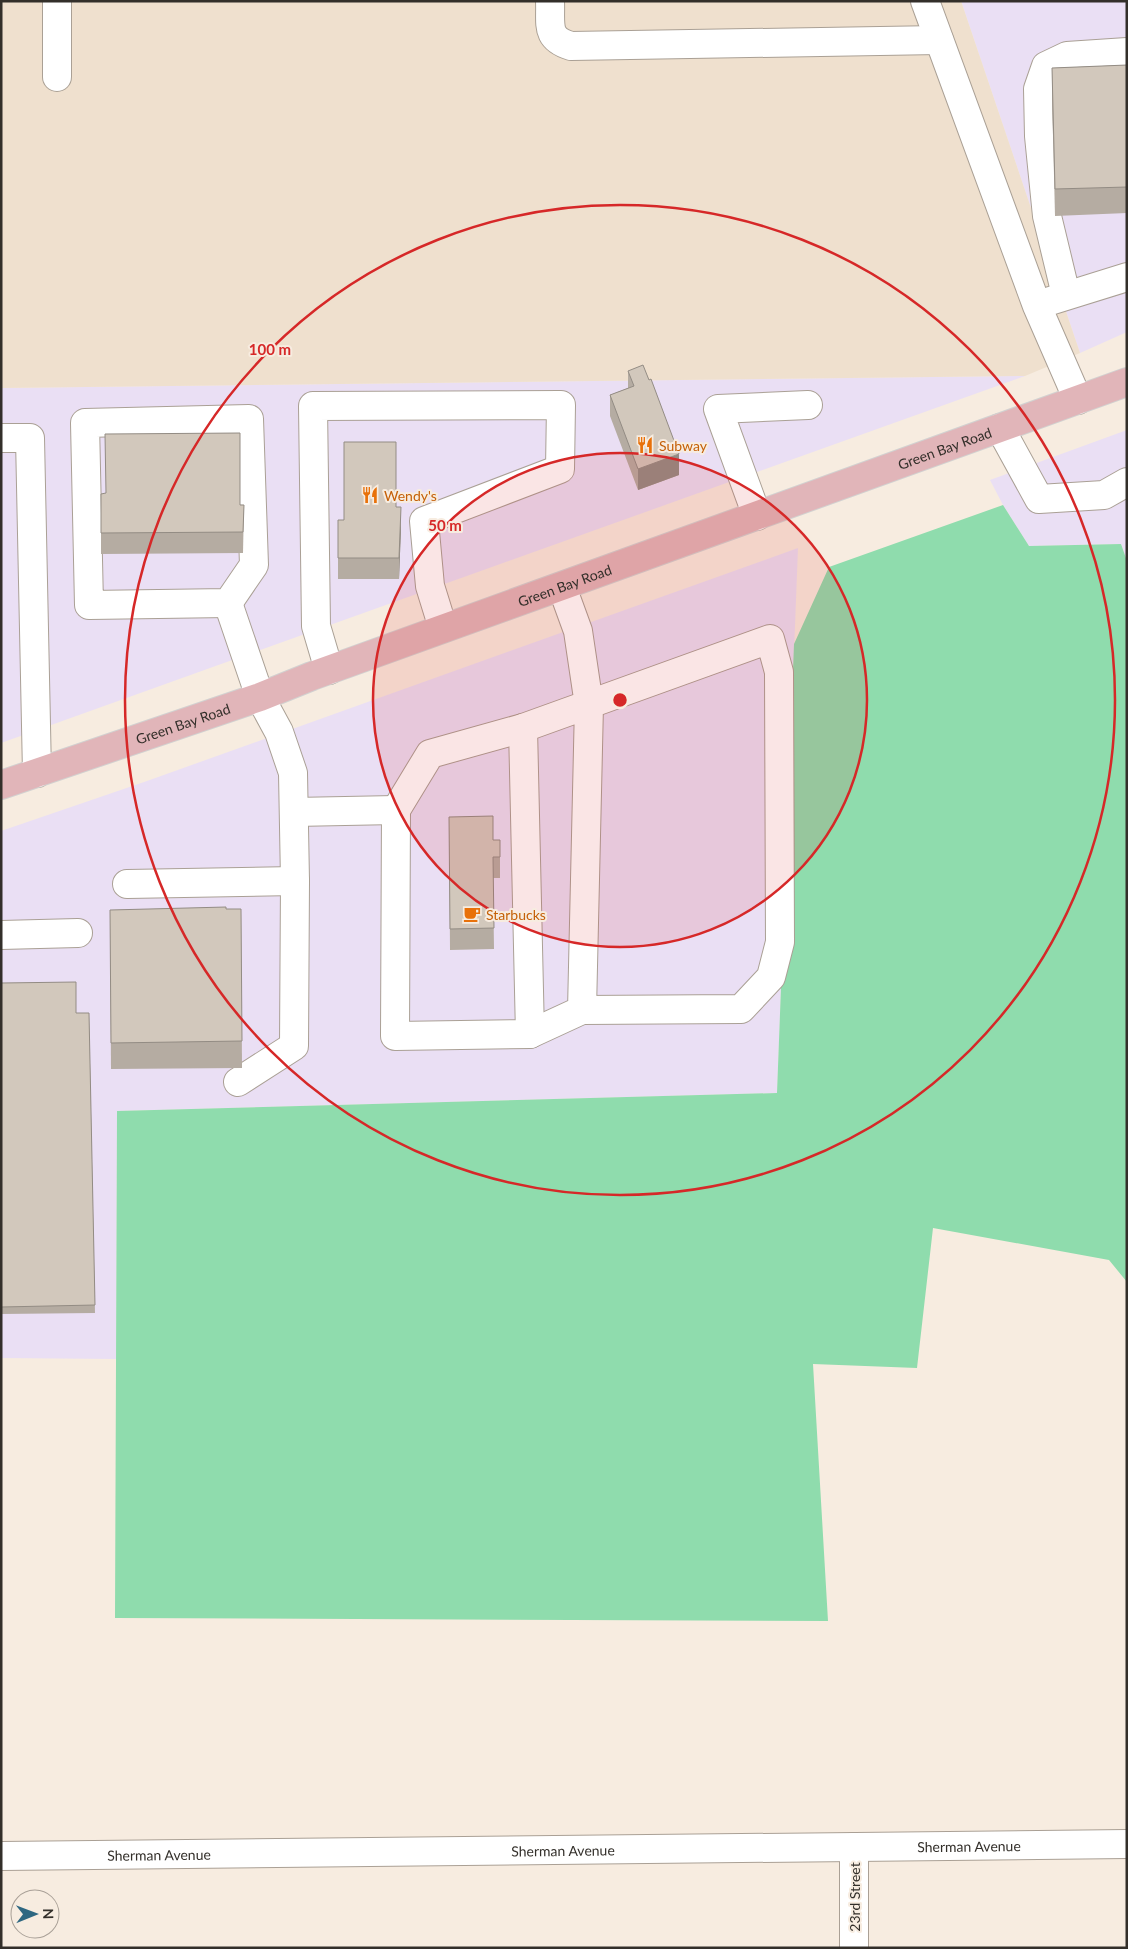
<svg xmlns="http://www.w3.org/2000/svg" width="1128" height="1949" font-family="Lato,sans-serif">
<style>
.commercial{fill:#eadff4}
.built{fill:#efe0ce}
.green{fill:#8fdcad}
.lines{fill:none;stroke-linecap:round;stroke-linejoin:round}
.minor-casing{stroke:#aaa095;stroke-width:30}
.major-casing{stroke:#d2d1d0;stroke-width:30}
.minor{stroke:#fff;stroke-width:28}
.major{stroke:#e1b5b9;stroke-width:28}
.wall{fill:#b5aca2}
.shaded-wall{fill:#938c84}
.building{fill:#d2c8bc;stroke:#938c84}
.ring{fill:none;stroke:#d62828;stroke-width:2.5}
.labels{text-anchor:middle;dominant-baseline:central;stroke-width:4;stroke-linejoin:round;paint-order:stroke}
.food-label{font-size:14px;fill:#c56008;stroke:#f7ece0;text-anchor:start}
.street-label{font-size:14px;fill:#332f2a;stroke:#f7ece0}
.centre{fill:#d62828;stroke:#f7ece0;stroke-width:2.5}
.ring-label{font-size:15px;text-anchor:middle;font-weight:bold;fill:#d62828;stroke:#f7ece0;stroke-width:4;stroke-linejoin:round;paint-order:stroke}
</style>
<rect width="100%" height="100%" fill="#f7ece0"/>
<!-- commercial -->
<g class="commercial">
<path d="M961,1h166v331l-47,21z"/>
<path d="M1025,376l-1024,367v-355z"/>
<path d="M1127,430v131l-6,-17 -92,2 -26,-41 -13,-25z"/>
<path d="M798,548l-21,545 -660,18 -1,248 -115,-1v-527l146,-50z"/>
</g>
<!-- built -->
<path class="built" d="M1,1h960l119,352 -55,23 -1024,12z"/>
<!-- green -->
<path class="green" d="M1003,505l26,41 92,-2 6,17v721l-18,-22 -176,-32 -16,140 -104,-4 15,257 -713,-3 2,-507 660,-18 17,-449 35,-77z"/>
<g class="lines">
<!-- minor casing -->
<g class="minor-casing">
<g id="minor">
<path d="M550,1c1,24 -5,37 21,45l368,-6"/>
<path d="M925,1l112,305 41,94"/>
<path d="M57,77v-76"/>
<path d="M1066,295l-19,-79 -8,-80 -1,-47 8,-23 21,-10 60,-4"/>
<path d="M1050,301l77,-24"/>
<path d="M249,419l5,146 -26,38 -139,2 -4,-182z"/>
<path d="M1000,428l39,71 65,-4 23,-13"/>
<path d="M1,438h29l7,335"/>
<path d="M757,516l-39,-107 90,-4"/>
<path d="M562,587l16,44 11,74 -7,305 159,-1 30,-32 9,-35 -1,-270 -9,-33 -247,89 -93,26 -34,56 -1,226 135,-2 52,-24"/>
<path d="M228,603l32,94 19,35 14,41 2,108 -1,165 -56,36"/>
<path d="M329,670l-13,-44 -3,-220 248,-1 -1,64 -136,52 6,65 13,42"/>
<path d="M523,728l7,306"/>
<path d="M294,812l102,-2"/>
<path d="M127,884l168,-3"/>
<path d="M1,935l77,-2"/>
<path d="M854,1847v101"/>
<path id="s1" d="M1,1856l1126,-12"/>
</g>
</g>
<!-- major casing -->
<g class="major-casing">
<g id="major">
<path id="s2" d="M1,785l259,-88 52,-21 815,-294"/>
</g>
</g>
<!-- minor -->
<use href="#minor" class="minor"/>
<!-- major -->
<use href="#major" class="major"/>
</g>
<!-- wall -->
<g class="wall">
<path d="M1127,65v148l-72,3 -3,-122v-26z"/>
<path d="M628,371l51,104 -41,15 -28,-74v-21l18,-7z"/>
<path d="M101,494l143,11 -1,48 -142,1z"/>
<path d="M396,507l5,21 -2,51h-61v-59h6z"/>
<path d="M449,817l44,23 7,17v21h-7l1,71 -44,1z"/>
<path d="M241,909l1,159 -131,1 -1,-159z"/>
<path d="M1,983l75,30h13l6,300 -94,1z"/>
</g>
<!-- shaded-wall -->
<g class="shaded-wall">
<path d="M679,454v21l-41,15v-21z"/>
<path d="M401,507v21l-2,51v-21z"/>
</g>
<!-- building -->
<g class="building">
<path d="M1127,65v122l-72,2 -3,-121z"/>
<path d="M643,365l6,15 2,-1 28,75 -41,15 -28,-74 24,-9 -6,-15z"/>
<path d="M240,433v72h4l-1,27 -142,1v-39l5,-1 -1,-59z"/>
<path d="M344,442h52v65h5l-2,51h-61v-38h6z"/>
<path d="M493,816v24h7v17h-7l1,71 -44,1 -1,-112z"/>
<path d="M226,907v2h15l1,132 -131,2 -1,-133z"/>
<path d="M76,982v31h13l6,292 -94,2v-324z"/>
</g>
<!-- distance rings -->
<circle cx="620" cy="700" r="247" fill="#d62828" fill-opacity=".12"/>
<g class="ring">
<circle cx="620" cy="700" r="247"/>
<circle cx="620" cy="700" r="495"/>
</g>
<!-- icons -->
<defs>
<g id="restaurant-bare" transform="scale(1.35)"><path d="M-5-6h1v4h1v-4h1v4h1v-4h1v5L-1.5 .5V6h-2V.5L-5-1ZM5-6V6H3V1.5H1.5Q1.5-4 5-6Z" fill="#e8710a" stroke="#f7ece0" stroke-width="2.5" paint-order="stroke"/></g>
<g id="cafe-bare" transform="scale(1.35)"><path d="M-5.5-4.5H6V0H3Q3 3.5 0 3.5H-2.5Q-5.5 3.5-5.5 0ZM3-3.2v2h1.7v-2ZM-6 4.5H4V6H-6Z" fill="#e8710a" stroke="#f7ece0" stroke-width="2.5" paint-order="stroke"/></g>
</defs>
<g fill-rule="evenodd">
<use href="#restaurant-bare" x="645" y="445"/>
<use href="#restaurant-bare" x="370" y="495"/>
<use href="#cafe-bare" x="472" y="914"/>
</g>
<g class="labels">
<!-- food labels -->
<g class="food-label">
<text x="659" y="445">Subway</text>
<text x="384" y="495">Wendy's</text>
<text x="486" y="914">Starbucks</text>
</g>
<!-- street labels -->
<g class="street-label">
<text stroke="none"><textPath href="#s2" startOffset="1002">Green Bay Road</textPath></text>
<text stroke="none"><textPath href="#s2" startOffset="598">Green Bay Road</textPath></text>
<text stroke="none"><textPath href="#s2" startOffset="192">Green Bay Road</textPath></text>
<text stroke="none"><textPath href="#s1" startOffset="968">Sherman Avenue</textPath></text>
<text stroke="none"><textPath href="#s1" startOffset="562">Sherman Avenue</textPath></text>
<text stroke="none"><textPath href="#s1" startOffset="158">Sherman Avenue</textPath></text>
<text transform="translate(854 1897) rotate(-90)">23rd Street</text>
</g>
</g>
<circle cx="620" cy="700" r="8" class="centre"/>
<g class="ring-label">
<text x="270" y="355">100 m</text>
<text x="445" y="531">50 m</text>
</g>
<!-- border -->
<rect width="1128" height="1949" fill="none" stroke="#332f2a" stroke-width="5"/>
<!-- north arrow -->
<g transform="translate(35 1914) rotate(89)"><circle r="24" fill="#f7ece0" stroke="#a9a097"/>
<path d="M0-4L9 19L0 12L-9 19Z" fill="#2e6781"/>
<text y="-8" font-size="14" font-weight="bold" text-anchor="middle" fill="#332f2a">N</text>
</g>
</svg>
